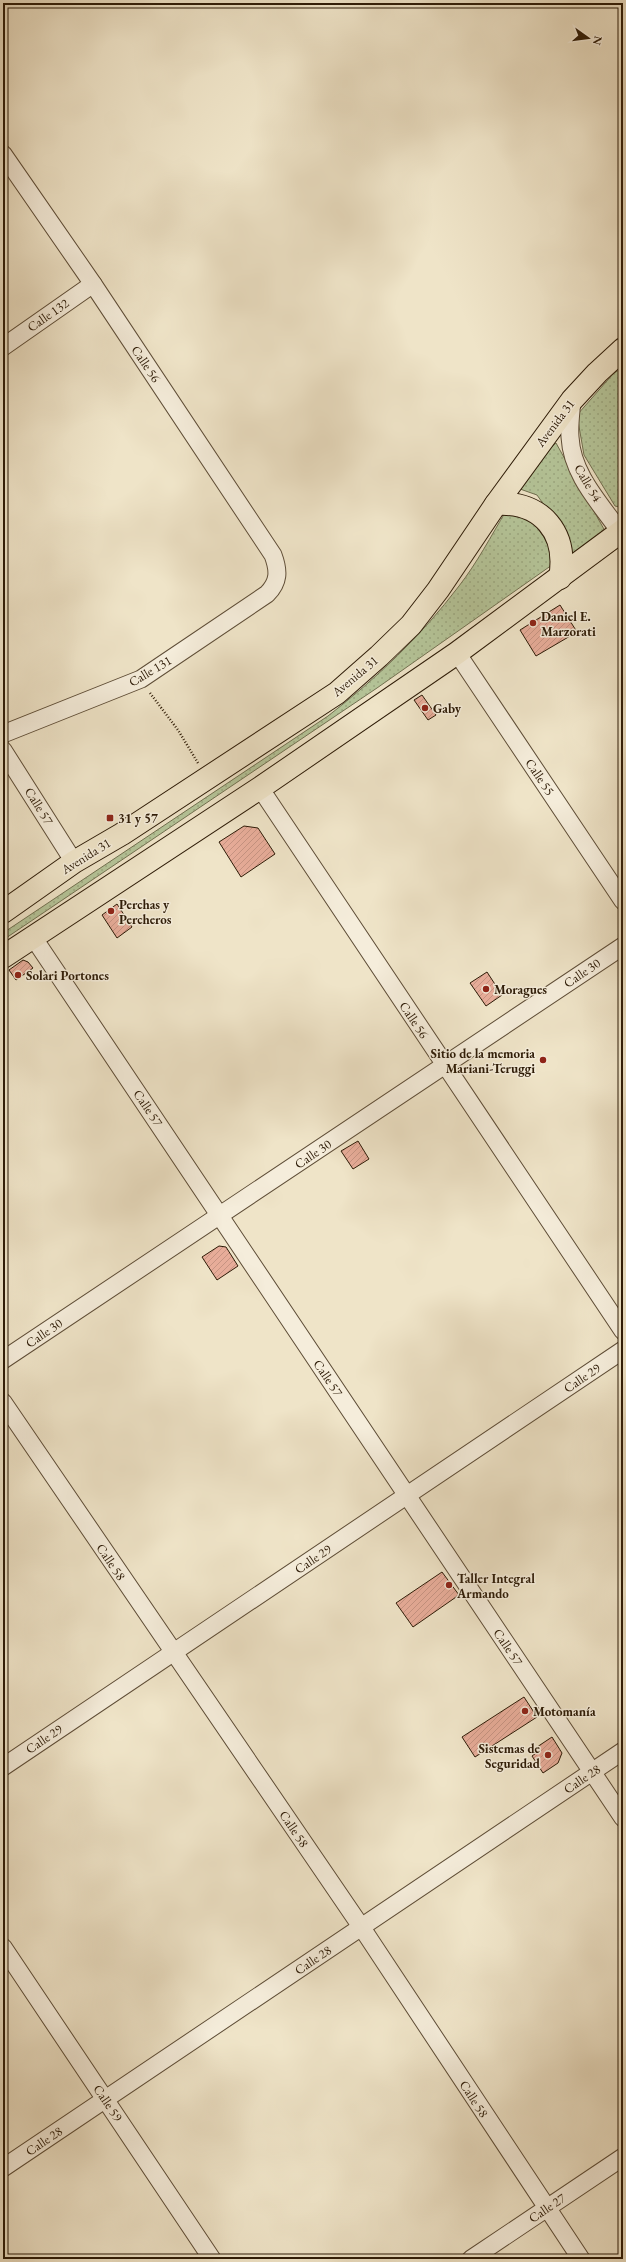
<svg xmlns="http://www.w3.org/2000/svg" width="626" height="2262" font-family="'EB Garamond',serif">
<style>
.green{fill:url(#green-dots);stroke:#717050}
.building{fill:url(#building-hatch);stroke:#2d1b07}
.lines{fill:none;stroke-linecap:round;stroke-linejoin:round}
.street-casing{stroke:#5e4d37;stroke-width:19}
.highway-casing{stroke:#2d1b07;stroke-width:24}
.path{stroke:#2d1b07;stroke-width:2.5;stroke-dasharray:1 2;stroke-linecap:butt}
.street{stroke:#f5eddb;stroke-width:17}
.highway{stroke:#efe4c8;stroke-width:22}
.poi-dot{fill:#8f2418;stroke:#f5eddb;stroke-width:1.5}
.labels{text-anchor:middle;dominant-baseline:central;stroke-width:3;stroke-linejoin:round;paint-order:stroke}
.street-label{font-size:13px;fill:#2d1b07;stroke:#f5eddb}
.poi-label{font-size:13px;font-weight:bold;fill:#2d1b07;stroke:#f5eddb;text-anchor:start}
</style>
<defs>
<pattern id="green-dots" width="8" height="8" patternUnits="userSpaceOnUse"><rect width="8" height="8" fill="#b5c599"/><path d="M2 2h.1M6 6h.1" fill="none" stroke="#9ca982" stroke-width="1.8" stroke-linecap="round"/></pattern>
<pattern id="building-hatch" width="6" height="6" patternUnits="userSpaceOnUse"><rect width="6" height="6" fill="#e8ad9a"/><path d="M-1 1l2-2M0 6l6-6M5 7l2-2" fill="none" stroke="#c79483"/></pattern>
</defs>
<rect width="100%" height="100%" fill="#efe4c8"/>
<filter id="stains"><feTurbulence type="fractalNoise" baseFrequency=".005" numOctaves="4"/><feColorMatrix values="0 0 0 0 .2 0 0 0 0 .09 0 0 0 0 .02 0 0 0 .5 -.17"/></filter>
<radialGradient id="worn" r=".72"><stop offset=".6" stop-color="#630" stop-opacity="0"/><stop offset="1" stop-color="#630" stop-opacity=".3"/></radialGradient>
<!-- green -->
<g class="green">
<path d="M623,367v141l-8,-2 -31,-51 -7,-40 36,-41z"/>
<path d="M556,443l49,88 -34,24 -1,-13 -33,-47 -17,-6 18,-29z"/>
<path d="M506,511l23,6 23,31v17l-175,123 -374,252v-7l325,-217c49,-38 93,-80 131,-130 18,-23 32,-50 47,-75z"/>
</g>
<!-- building -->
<g class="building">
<path d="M560,605l17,27 -41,24 -16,-26z"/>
<path d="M422,695l14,20 -8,5 -14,-20z"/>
<path d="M244,826l14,2 17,26 -34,23 -22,-35z"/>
<path d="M117,904l15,23 -15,11 -15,-23z"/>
<path d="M23,960l5,2 5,6 -17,12 -7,-10z"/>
<path d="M487,972l15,23 -16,11 -16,-23z"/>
<path d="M358,1141l11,18 -16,10 -12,-18z"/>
<path d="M219,1246l7,1 12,19 -21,14 -15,-23z"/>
<path d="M442,1572l17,23 -46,32 -17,-24z"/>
<path d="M524,1697l13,20 -62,40 -13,-20z"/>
<path d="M552,1737l10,16 -4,10 -15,10 -11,-17 7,-5 -2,-4z"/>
</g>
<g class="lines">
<!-- street casing -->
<g class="street-casing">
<g id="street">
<path d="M3,154l90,130 180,271c6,16 6,27 -6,39l-126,85 -138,55"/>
<path d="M3,347l90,-63"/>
<path d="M572,400c-1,12 -3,25 -2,37 2,39 32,68 53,99"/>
<path d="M457,653l166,248"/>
<path d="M3,750l71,112"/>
<path d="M260,788l363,543"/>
<path d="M33,937l590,881"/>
<path d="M3,1360l620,-414"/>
<path d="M3,1402l359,526 219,331"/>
<path d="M3,1767l620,-417"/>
<path d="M3,1947l209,312"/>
<path d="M3,2168l620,-417"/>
<path d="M471,2259l152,-102"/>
</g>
</g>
<!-- highway casing -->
<g class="highway-casing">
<g id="highway">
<path d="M496,504c46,-3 72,29 64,74"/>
<path d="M3,912l71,-50 48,-28 215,-141 42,-37 32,-31 27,-35 58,-86 76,-104 25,-27 26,-24"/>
<path d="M3,957l257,-169 197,-135 166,-123"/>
</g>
</g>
<!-- path -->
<path class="path" d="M150,693l28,37 20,33"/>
<!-- street -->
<use href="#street" class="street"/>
<!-- highway -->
<use href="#highway" class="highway"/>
</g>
<!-- markers -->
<g class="poi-dot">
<circle cx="533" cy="623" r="4"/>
<circle cx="425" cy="708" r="4"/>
<rect x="106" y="814" width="8" height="8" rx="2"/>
<circle cx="111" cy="911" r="4"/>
<circle cx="18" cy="975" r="4"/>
<circle cx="486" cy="989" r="4"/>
<circle cx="543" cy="1060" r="4"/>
<circle cx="449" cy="1585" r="4"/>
<circle cx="525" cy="1711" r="4"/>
<circle cx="548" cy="1755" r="4"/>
</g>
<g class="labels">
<!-- street labels -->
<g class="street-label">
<text transform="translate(48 315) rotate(-35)">Calle 132</text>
<text transform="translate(146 364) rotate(56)">Calle 56</text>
<text transform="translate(555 423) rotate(-53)">Avenida 31</text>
<text transform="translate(588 483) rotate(59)">Calle 54</text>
<text transform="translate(150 671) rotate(-31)">Calle 131</text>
<text transform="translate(355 676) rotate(-40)">Avenida 31</text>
<text transform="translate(540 777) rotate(56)">Calle 55</text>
<text transform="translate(39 806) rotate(58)">Calle 57</text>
<text transform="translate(86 856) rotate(-32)">Avenida 31</text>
<text transform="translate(582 973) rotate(-34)">Calle 30</text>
<text transform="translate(414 1020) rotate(56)">Calle 56</text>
<text transform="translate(148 1108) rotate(56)">Calle 57</text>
<text transform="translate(313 1154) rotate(-34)">Calle 30</text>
<text transform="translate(44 1333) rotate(-34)">Calle 30</text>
<text transform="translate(328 1378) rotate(56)">Calle 57</text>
<text transform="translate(582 1378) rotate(-34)">Calle 29</text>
<text transform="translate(313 1559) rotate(-34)">Calle 29</text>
<text transform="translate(111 1562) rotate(56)">Calle 58</text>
<text transform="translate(508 1647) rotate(56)">Calle 57</text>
<text transform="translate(44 1739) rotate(-34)">Calle 29</text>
<text transform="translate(582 1779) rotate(-34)">Calle 28</text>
<text transform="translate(294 1829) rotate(56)">Calle 58</text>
<text transform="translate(313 1960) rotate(-34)">Calle 28</text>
<text transform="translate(474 2099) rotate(57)">Calle 58</text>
<text transform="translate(108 2103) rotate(56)">Calle 59</text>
<text transform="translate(44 2141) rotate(-34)">Calle 28</text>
<text transform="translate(547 2208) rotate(-34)">Calle 27</text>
</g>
<!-- poi labels -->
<g class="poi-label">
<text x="541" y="616">Daniel E.<tspan x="541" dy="15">Marzorati</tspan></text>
<text x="433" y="708">Gaby</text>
<text x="118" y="818">31 y 57</text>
<text x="119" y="904">Perchas y<tspan x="119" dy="15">Percheros</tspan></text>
<text x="26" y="975">Solari Portones</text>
<text x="494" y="989">Moragues</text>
<text x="535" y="1053" text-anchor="end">Sitio de la memoria<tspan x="535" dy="15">Mariani-Teruggi</tspan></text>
<text x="457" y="1578">Taller Integral<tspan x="457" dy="15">Armando</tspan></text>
<text x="533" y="1711">Motomanía</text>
<text x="540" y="1748" text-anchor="end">Sistemas de<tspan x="540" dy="15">Seguridad</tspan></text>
</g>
</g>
<!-- margin -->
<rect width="626" height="2262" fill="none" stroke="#efe4c8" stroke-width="16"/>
<rect x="4" y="4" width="618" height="2254" fill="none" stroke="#2d1b07" stroke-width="2"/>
<rect x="8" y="8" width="610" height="2246" fill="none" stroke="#2d1b07"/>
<!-- north arrow -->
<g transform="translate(588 38) rotate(104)" stroke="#f5eddb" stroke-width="3" paint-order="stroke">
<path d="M0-3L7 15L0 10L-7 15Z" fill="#2d1b07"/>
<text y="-6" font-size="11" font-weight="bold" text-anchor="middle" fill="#2d1b07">N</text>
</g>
<rect width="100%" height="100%" filter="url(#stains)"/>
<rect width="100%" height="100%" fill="url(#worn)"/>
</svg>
